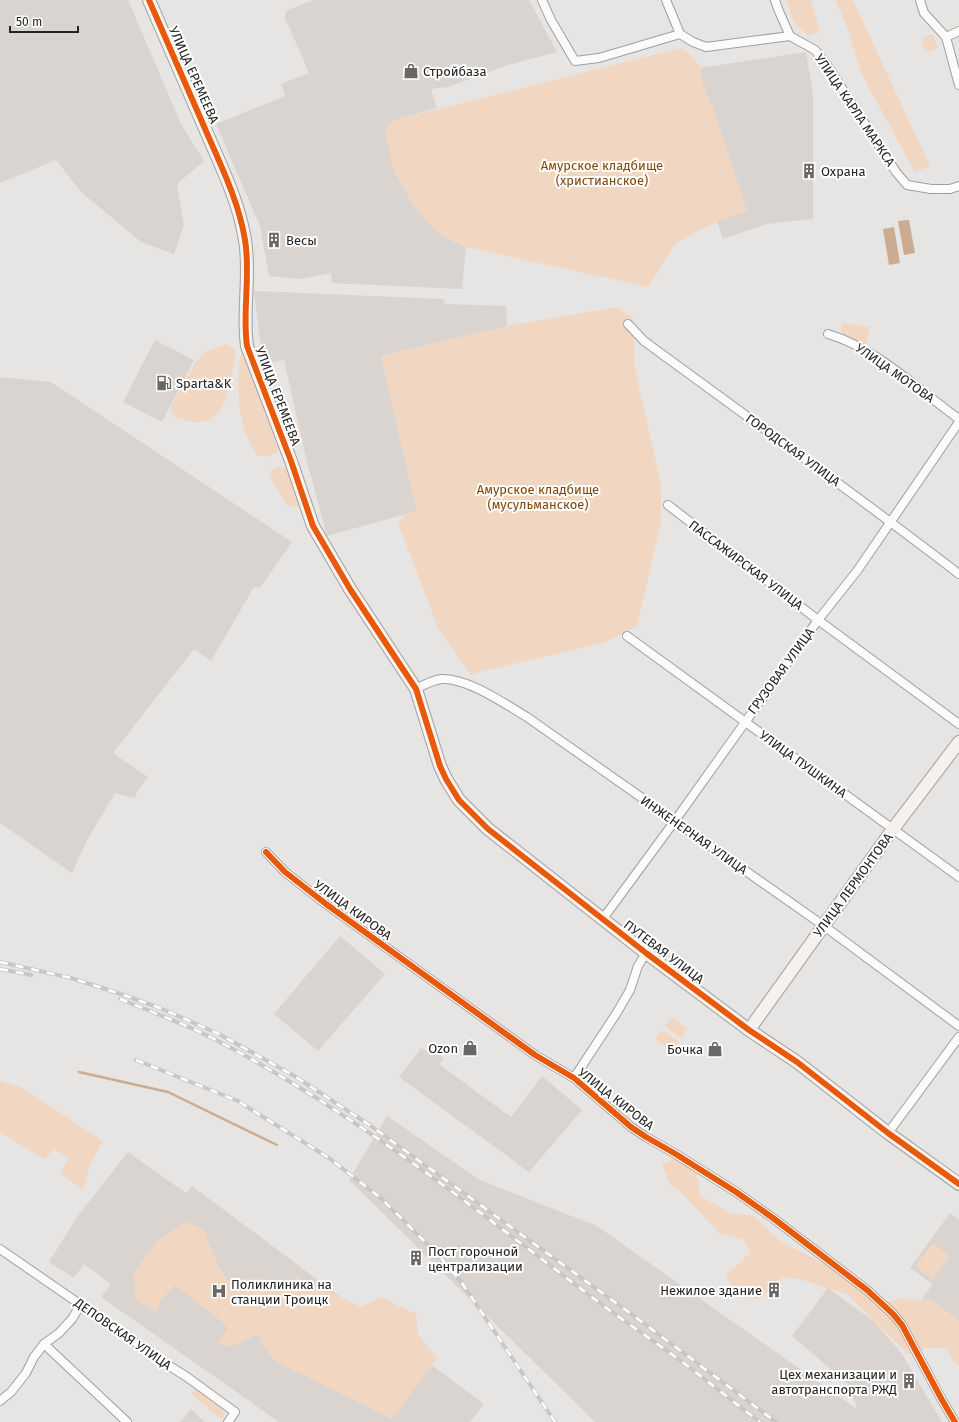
<svg xmlns="http://www.w3.org/2000/svg" width="959" height="1422" font-family="'Fira Sans',sans-serif">
<style>
.built{fill:#d9d4cf}
.green{fill:#f1d7c2}
.water{fill:#cbac92}
.lines{fill:none;stroke-linecap:round;stroke-linejoin:round}
.stream{stroke:#cbac92;stroke-width:2.5}
.street-casing{stroke:#a19f9e;stroke-width:10}
.secondary-casing{stroke:#a19f9e;stroke-width:14}
.street{stroke:#fbfbfb;stroke-width:8}
.secondary{stroke:#f4f1ee;stroke-width:12}
.rail-casing{stroke:#c8c7c7;stroke-width:4}
.rail{stroke:#fff;stroke-width:2.5;stroke-dasharray:8;stroke-linecap:butt}
.cycleway-casing{stroke:#fff;stroke-width:8}
.cycleway{stroke:#e8590c;stroke-width:6}
.labels{text-anchor:middle;dominant-baseline:central;stroke-width:4;stroke-linejoin:round;paint-order:stroke}
.poi-label{font-size:13px;fill:#252423;stroke:#fff;text-anchor:start}
.street-label{font-size:13px;fill:#252423;stroke:#fff}
.park-label{font-size:13px;fill:#80480a;stroke:#fff}
</style>
<rect width="100%" height="100%" fill="#e7e5e3"/>
<!-- built -->
<g class="built">
<path d="M0,0h128l53,124 23,37 -27,23 7,41 -10,29 -33,-12 -60,-50 -25,-32 -56,23z"/>
<path d="M313,0h216l28,52 -49,13 -60,22 -17,2 6,19 -42,12 45,115 26,12 -4,42 -130,-6 -1,-10 -30,6 -32,-3 -9,-50 -44,-102 69,-28 -4,-12 28,-11 -24,-55 1,-7z"/>
<path d="M806,52l7,42v125l-46,5 -44,15 -6,-18 29,-10 -33,-102 -10,-24 -3,-17z"/>
<path d="M254,291l190,8 1,5 61,2 1,20 -126,30 36,155 -90,25 -21,-78 -22,-98 -21,4z"/>
<path d="M155,340l39,20 -32,62 -39,-20z"/>
<path d="M0,377l51,5 241,160 -32,46 -6,-1 -43,74 -17,-12 -81,104 35,24 -10,13 -3,8 -20,-5 -29,49 -14,31 -72,-50z"/>
<path d="M340,936l45,38 -67,77 -44,-37z"/>
<path d="M432,1047l12,12 -5,5 72,53 31,-41 40,34 -53,62 -130,-95 22,-29 7,4z"/>
<path d="M387,1116l93,64 117,46 261,184 -10,-26 -56,-48 36,-48 47,34 27,32 40,68h-347l-246,-242z"/>
<path d="M128,1152l58,41 6,-7 292,218 -14,18h-191l-178,-125 10,-13 -27,-20 -10,14 -25,-16 28,-45z"/>
<path d="M950,1213l9,7v123l-45,-33 19,-26 -23,-16z"/>
<path d="M191,1409l14,13h-25z"/>
</g>
<!-- green -->
<g class="green">
<path d="M786,0h25l9,32 -12,4 -14,-14z"/>
<path d="M835,0h18l77,166 -15,6 -54,-99 -14,-46z"/>
<path d="M933,34l5,14 -12,4 -5,-14z"/>
<path d="M681,48l14,10 5,10 3,17 10,24 34,102 -30,10 -41,22 -28,44 -182,-40 -26,-12 -27,-30 -19,-34 -9,-41 9,-10z"/>
<path d="M617,307l17,12v45l27,120v39l-24,103 -32,16 -121,29 -13,4 -32,-45 -41,-107 7,-8 12,-4 -36,-155 126,-30z"/>
<path d="M841,323l29,4 -4,18 -24,-11z"/>
<path d="M227,344l9,7c-3,14 -7,48 -16,59 -3,5 -10,9 -15,11 -9,3 -21,-1 -30,-3l-5,-9 25,-46 10,-11z"/>
<path d="M241,353l2,1 35,95v3l-13,5 -8,-2c-21,-30 -21,-67 -16,-102z"/>
<path d="M279,467l7,1 13,35v2l-3,2 -9,-2 -18,-29c1,-6 4,-7 10,-9z"/>
<path d="M672,1017l16,12 -7,9 -16,-12z"/>
<path d="M662,1030l17,12 -7,9 -17,-12z"/>
<path d="M0,1081l23,7 80,53 -13,23 -7,26 -23,-17 9,-15 -16,-9 -8,11 -45,-28z"/>
<path d="M675,1158l21,13 4,25 30,17 24,3 24,24 47,24 18,12 36,29 20,-6 32,1 28,20v45l-5,-2 -8,-15h-17l-21,6 -61,-60 -48,-15 -17,-2 -22,22 -21,-2 -13,-22 24,-22 -6,-13 -25,-7 -38,-41 -10,-6 -9,-21z"/>
<path d="M186,1222l17,7 16,38 9,13 34,-2 18,12 17,-13 64,30 20,-10 35,17 2,20 19,24 -45,61 -116,-57 -15,-20 -2,-8 -29,13 -12,-4 9,-14 -2,-5 -50,-39 -16,17 -1,9 -22,-11 -3,-27 26,-34z"/>
<path d="M933,1243l17,13 -18,24 -17,-14z"/>
<path d="M196,1389l30,24 -5,6 -30,-25z"/>
</g>
<!-- water -->
<g class="water">
<path d="M909,220l6,33 -11,2 -6,-34z"/>
<path d="M894,227l6,36 -11,2 -6,-36z"/>
</g>
<g class="lines">
<!-- stream -->
<path class="stream" d="M79,1072l89,20 109,53"/>
<!-- street casing -->
<g class="street-casing">
<g id="street">
<path d="M542,0l9,20 24,41 24,-3 81,-24 13,8 13,5 84,-11"/>
<path d="M666,0l14,34"/>
<path d="M775,0l3,9 12,27 25,14 12,15 69,107 11,13 24,4h19l9,-3"/>
<path d="M920,0l4,13 22,24 13,48"/>
<path d="M946,37l13,-6"/>
<path d="M628,324l16,17c105,77 211,153 315,233"/>
<path d="M828,334c50,15 89,55 131,85"/>
<path d="M668,505l150,115 141,104"/>
<path d="M627,636l332,241"/>
<path d="M416,689c9,-5 17,-9 26,-10 26,-1 63,25 85,38l297,209 135,100"/>
<path d="M266,852l19,20 41,32 209,151 39,23 57,49 15,10 28,16 62,39 37,26 94,72 26,24 9,11 40,75 13,22"/>
<path d="M602,920l72,-98 144,-202 39,-49 102,-149"/>
<path d="M574,1078l42,-64 14,-24 8,-24 8,-13"/>
<path d="M888,1133l71,-96"/>
<path d="M0,1249l168,116 19,12 48,35 -7,10"/>
<path d="M44,1344l83,78"/>
<path d="M0,1401l11,-9 15,-19 8,-16 10,-13 15,-11 13,-14 9,-15"/>
</g>
</g>
<!-- secondary casing -->
<g class="secondary-casing">
<g id="secondary">
<path d="M149,0c19,44 38,87 57,131 15,35 33,71 39,109 6,35 -3,71 2,106l44,115 22,65 37,63 66,100 24,77 6,13 13,21 29,29 158,124 103,77 48,32 91,71 71,51"/>
<path d="M749,1030l144,-201 66,-87"/>
</g>
</g>
<!-- street -->
<use href="#street" class="street"/>
<!-- secondary -->
<use href="#secondary" class="secondary"/>
<!-- rail casing -->
<g class="rail-casing">
<g id="rail">
<path d="M0,962l71,16 50,16 39,14 59,26 77,43 75,49 259,187 146,109"/>
<path d="M0,969l31,6"/>
<path d="M120,999c32,13 65,25 96,41 133,69 254,165 373,255 29,22 59,42 88,63 28,21 55,43 83,64"/>
<path d="M136,1060l102,41 91,57 53,41 58,58 22,26 93,139"/>
</g>
</g>
<!-- rail -->
<use href="#rail" class="rail"/>
<!-- cycleway casing -->
<g class="cycleway-casing">
<g id="cycleway">
<path d="M149,0c19,44 38,87 57,131 15,35 33,71 39,109 6,35 -3,71 2,106l44,115 22,65 37,63 66,100 24,77 6,13 13,21 29,29 158,124 103,77 48,32 91,71 71,51"/>
<path d="M266,852l19,20 41,32 209,151 39,23 57,49 15,10 28,16 62,39 37,26 94,72 26,24 9,11 40,75 13,22"/>
</g>
</g>
<!-- cycleway -->
<use href="#cycleway" class="cycleway"/>
</g>
<!-- icons -->
<defs>
<g id="shop-bare" transform="scale(1.2)"><path d="M-5-2.5h2.3a2.7 3.5 0 0 1 5.4 0H5L5.5 6h-11ZM-1.5-2.5h3a1.5 2.3 0 0 0-3 0Z" fill="#696866" stroke="#fff" stroke-width="2.5" paint-order="stroke"/></g>
<g id="building-bare" transform="scale(1.2)"><path d="M-4-6H4V6H1V3H-1V6H-4ZM-2.5-4.3h1.7v1.8h-1.7ZM.8-4.3h1.7v1.8H.8ZM-2.5-1h1.7V.8h-1.7ZM.8-1h1.7V.8H.8Z" fill="#696866" stroke="#fff" stroke-width="2.5" paint-order="stroke"/></g>
<g id="fuel-bare" transform="scale(1.2)"><path d="M-5.5-6h7V0h2V4h1.3V-2.5L3-4.5l.8-.8L6-3V5H2.5V1h-1V6h-7ZM-4.2-4.7v3.2H.2V-4.7Z" fill="#696866" stroke="#fff" stroke-width="2.5" paint-order="stroke"/></g>
<g id="hospital-bare" transform="scale(1.2)"><path d="M-5-5h3v3.5h4V-5h3V5h-3V1.5h-4V5h-3Z" fill="#696866" stroke="#fff" stroke-width="2.5" paint-order="stroke"/></g>
</defs>
<g fill-rule="evenodd">
<use href="#shop-bare" x="411" y="71"/>
<use href="#building-bare" x="809" y="171"/>
<use href="#building-bare" x="274" y="240"/>
<use href="#fuel-bare" x="164" y="383"/>
<use href="#shop-bare" x="470" y="1048"/>
<use href="#shop-bare" x="715" y="1049"/>
<use href="#building-bare" x="416" y="1258"/>
<use href="#building-bare" x="774" y="1290"/>
<use href="#hospital-bare" x="219" y="1291"/>
<use href="#building-bare" x="909" y="1381"/>
</g>
<g class="labels">
<!-- poi labels -->
<g class="poi-label">
<text x="423" y="71">Стройбаза</text>
<text x="821" y="171">Охрана</text>
<text x="286" y="240">Весы</text>
<text x="176" y="383">Sparta&amp;K</text>
<text x="458" y="1048" text-anchor="end">Ozon</text>
<text x="703" y="1049" text-anchor="end">Бочка</text>
<text x="428" y="1251">Пост горочной<tspan x="428" dy="15">централизации</tspan></text>
<text x="231" y="1284">Поликлиника на<tspan x="231" dy="15">станции Троицк</tspan></text>
<text x="762" y="1290" text-anchor="end">Нежилое здание</text>
<text x="897" y="1374" text-anchor="end">Цех механизации и<tspan x="897" dy="15">автотранспорта РЖД</tspan></text>
</g>
<!-- street labels -->
<g class="street-label">
<text transform="translate(194 75) rotate(66)">УЛИЦА ЕРЕМЕЕВА</text>
<text transform="translate(855 110) rotate(56)">УЛИЦА КАРЛА МАРКСА</text>
<text transform="translate(895 373) rotate(35)">УЛИЦА МОТОВА</text>
<text transform="translate(278 396) rotate(69)">УЛИЦА ЕРЕМЕЕВА</text>
<text transform="translate(793 450) rotate(36)">ГОРОДСКАЯ УЛИЦА</text>
<text transform="translate(746 565) rotate(37)">ПАССАЖИРСКАЯ УЛИЦА</text>
<text transform="translate(781 671) rotate(-54)">ГРУЗОВАЯ УЛИЦА</text>
<text transform="translate(803 764) rotate(36)">УЛИЦА ПУШКИНА</text>
<text transform="translate(694 835) rotate(35)">ИНЖЕНЕРНАЯ УЛИЦА</text>
<text transform="translate(853 885) rotate(-54)">УЛИЦА ЛЕРМОНТОВА</text>
<text transform="translate(353 910) rotate(36)">УЛИЦА КИРОВА</text>
<text transform="translate(664 952) rotate(37)">ПУТЕВАЯ УЛИЦА</text>
<text transform="translate(616 1099) rotate(38)">УЛИЦА КИРОВА</text>
<text transform="translate(123 1334) rotate(35)">ДЕПОВСКАЯ УЛИЦА</text>
</g>
<!-- park labels -->
<g class="park-label">
<text x="602" y="165">Амурское кладбище<tspan x="602" dy="15">(христианское)</tspan></text>
<text x="538" y="489">Амурское кладбище<tspan x="538" dy="15">(мусульманское)</tspan></text>
</g>
</g>
<!-- scale -->
<path d="M10 26v6h68v-6" fill="none" stroke="#252423" stroke-width="2"/>
<text x="16" y="26" font-size="12" fill="#252423" stroke="#ffffff" stroke-width="3" paint-order="stroke">50 m</text>
</svg>
